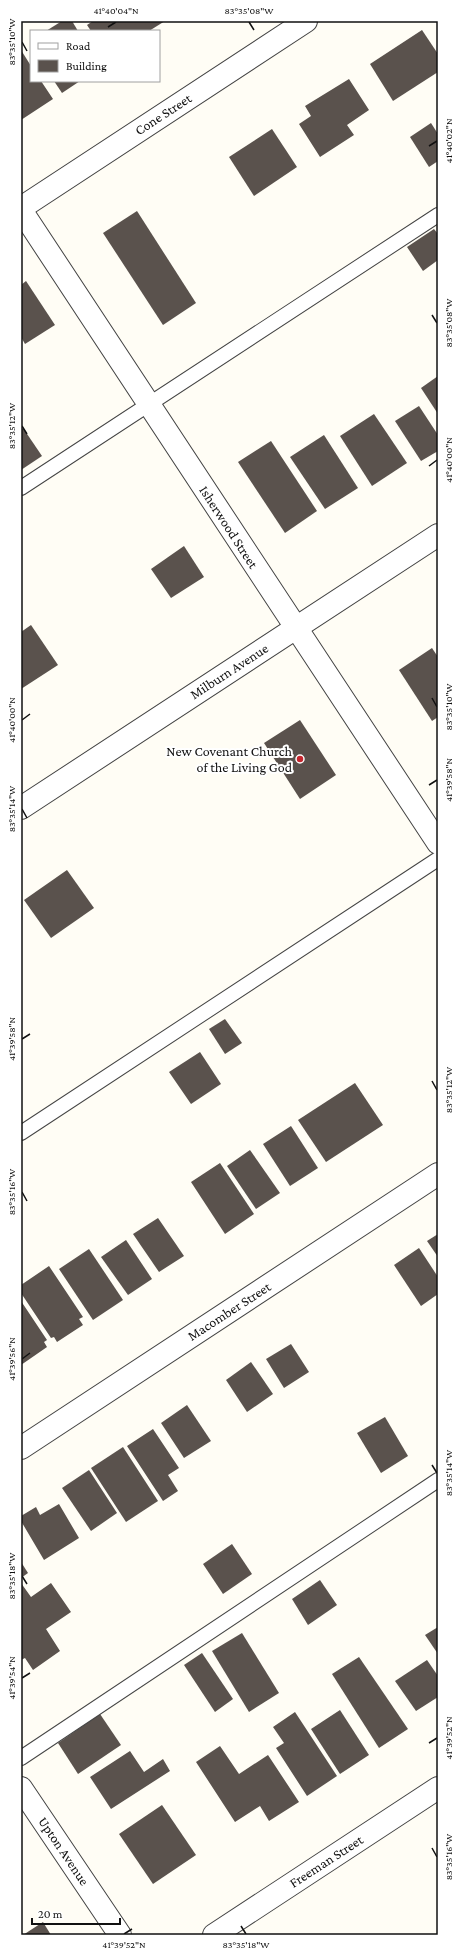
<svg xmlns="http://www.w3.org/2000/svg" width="459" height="1956" font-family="'Crimson Pro',serif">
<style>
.building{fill:#5a524d}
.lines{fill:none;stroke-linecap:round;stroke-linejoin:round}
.service-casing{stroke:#444;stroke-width:16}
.minor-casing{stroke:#444;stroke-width:24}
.tertiary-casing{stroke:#444;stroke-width:24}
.service{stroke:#fff;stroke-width:14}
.minor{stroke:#fff;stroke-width:22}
.tertiary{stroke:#fff;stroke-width:22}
.ticks{fill:none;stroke:#111;stroke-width:1.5}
.poi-dot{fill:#c4262e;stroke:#fff;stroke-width:1.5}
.labels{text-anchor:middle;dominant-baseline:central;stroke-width:4;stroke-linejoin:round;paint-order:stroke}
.street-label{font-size:14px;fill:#111;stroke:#fff}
.poi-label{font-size:14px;fill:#111;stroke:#fff;text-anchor:end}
.neatline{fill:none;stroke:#111;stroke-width:1.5}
.ticks-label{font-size:10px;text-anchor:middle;fill:#111}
</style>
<rect width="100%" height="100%" fill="#fffdf5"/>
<!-- building -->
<g class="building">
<path d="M62,21h10l6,10h-32z"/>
<path d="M93,21h72l-16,10h-58l-4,-6z"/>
<path d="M422,30l16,24v18l-45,29 -23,-37z"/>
<path d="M21,50l10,16v15h10l12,18 -32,21z"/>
<path d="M349,79l20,31 -22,15 7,10 -34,22 -21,-33 12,-8 -6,-10z"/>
<path d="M54,81h26l-18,12z"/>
<path d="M431,123l7,11v27l-9,6 -19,-30z"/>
<path d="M272,129l25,38 -43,29 -25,-39z"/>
<path d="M137,211l59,92 -33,22 -60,-92z"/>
<path d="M434,229l4,5v26l-15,11 -16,-24z"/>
<path d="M26,281l29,44 -30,19 -4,-7v-52z"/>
<path d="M438,376v38l-17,-26z"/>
<path d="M419,406l19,29v16l-17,10 -26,-40z"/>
<path d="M374,414l33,49 -35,23 -32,-50z"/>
<path d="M23,428l19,28 -21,14v-40z"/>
<path d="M324,435l34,53 -33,21 -35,-52z"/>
<path d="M271,441l46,70 -32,22 -47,-71z"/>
<path d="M184,546l20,31 -33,21 -20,-29z"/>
<path d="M31,625l27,40 -37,24v-57z"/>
<path d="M432,648l6,9v60l-6,4 -33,-51z"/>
<path d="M300,720l36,55 -36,24 -36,-56z"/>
<path d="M67,870l27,38 -43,30 -27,-38z"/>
<path d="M225,1019l17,24 -17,11 -16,-25z"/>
<path d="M200,1052l21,32 -30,20 -22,-32z"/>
<path d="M355,1083l28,42 -57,37 -28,-42z"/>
<path d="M291,1126l27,42 -28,18 -27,-42z"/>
<path d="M250,1150l30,43 -24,16 -29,-43z"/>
<path d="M220,1163l34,51 -29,20 -34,-52z"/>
<path d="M158,1218l26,38 -25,16 -26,-38z"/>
<path d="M438,1234v23l-11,-16z"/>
<path d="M126,1240l26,39 -24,16 -27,-38z"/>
<path d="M419,1248l19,29v17l-17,12 -27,-41z"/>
<path d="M89,1249l34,51 -30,20 -34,-51z"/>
<path d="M49,1266l34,51 -4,2 4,6 -26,17 -3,-5 -3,1 -30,-45v-8z"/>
<path d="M21,1301l26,39 -3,2 3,5 -26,18z"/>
<path d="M291,1344l18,28 -25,16 -18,-29z"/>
<path d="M251,1362l22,32 -26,18 -21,-32z"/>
<path d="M187,1405l24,36 -27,17 -23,-35z"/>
<path d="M385,1417l23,39 -27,17 -24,-40z"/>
<path d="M153,1429l26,39 -11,7 10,16 -15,10 -36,-55z"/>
<path d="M123,1447l35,54 -32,21 -35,-54z"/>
<path d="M89,1470l28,43 -26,18 -29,-43z"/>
<path d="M59,1504l20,34 -35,22 -23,-39v-5l15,-9 4,8z"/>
<path d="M232,1544l20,30 -29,20 -20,-30z"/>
<path d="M21,1562l7,11 -7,5z"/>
<path d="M320,1580l17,25 -29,20 -16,-26z"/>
<path d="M21,1583l10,14 20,-14 20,29 -25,17 14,22 -27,19 -8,-12 -4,2z"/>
<path d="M438,1627v27l-13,-19z"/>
<path d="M242,1633l37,60 -30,19 -37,-61z"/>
<path d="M202,1653l31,46 -18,13 -31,-47z"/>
<path d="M359,1657l49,72 -29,19 -47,-74z"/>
<path d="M427,1660l11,16v21l-22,14 -21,-30z"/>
<path d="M340,1710l29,45 -29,19 -29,-45z"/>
<path d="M295,1712l42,64 -30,20 -31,-48 8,-5 -11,-16z"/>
<path d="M100,1714l21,31 -43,29 -20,-31z"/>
<path d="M220,1746l19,28 29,-19 31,47 -30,19 -9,-15 -25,16 -39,-60z"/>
<path d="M130,1751l14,21 19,-13 7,12 -59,38 -21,-32z"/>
<path d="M162,1805l34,50 -43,29 -34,-50z"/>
<path d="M43,1922l8,13h-28z"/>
</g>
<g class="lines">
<!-- service casing -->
<g class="service-casing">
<g id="service">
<path d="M21,488l417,-273"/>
<path d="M21,1133l417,-274"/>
<path d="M21,1758l417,-278"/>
</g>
</g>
<!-- minor casing -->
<g class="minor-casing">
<g id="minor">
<path d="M21,208l285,-187"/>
<path d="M21,210l417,633"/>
<path d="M21,808l417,-273"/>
<path d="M21,1448l417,-274"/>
<path d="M214,1935l224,-147"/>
</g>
</g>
<!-- tertiary casing -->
<g class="tertiary-casing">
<path id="tertiary" d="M21,1788l99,147"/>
</g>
<!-- service -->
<use href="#service" class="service"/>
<!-- minor -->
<use href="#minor" class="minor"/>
<!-- tertiary -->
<use href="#tertiary" class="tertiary"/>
</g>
<!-- ticks -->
<path class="ticks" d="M249,22l5,8M108,27l8,-5M22,42l5,9M429,146l8,-5M432,315l5,8M22,426l5,8M429,466l8,-6M432,698l5,9M22,720l8,-6M429,785l8,-5M22,809l5,9M22,1039l8,-5M432,1081l5,9M22,1192l5,9M22,1359l8,-6M432,1465l5,8M22,1576l5,8M22,1678l8,-5M429,1743l8,-5M432,1848l5,9M241,1926l5,8M124,1934l8,-5"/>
<!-- markers -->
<circle class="poi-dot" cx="300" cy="759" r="4"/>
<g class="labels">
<!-- street labels -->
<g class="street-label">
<text transform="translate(163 114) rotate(-33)">Cone Street</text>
<text transform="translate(229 527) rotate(57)">Isherwood Street</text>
<text transform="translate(229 671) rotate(-33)">Milburn Avenue</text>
<text transform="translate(229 1311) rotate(-33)">Macomber Street</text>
<text transform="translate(64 1851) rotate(56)">Upton Avenue</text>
<text transform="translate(326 1861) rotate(-33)">Freeman Street</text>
</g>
<!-- poi labels -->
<g class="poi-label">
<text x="292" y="751">New Covenant Church<tspan x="292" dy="16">of the Living God</tspan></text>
</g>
</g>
<!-- border -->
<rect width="459" height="1956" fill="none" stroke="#ffffff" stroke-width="44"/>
<!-- legend -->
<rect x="30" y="30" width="130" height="52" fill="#ffffff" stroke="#a0a0a0"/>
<rect x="38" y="43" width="20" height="6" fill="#ffffff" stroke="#a0a0a0"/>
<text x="66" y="50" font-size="12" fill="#111111">Road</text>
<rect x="38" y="60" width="20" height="12" fill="#5a524d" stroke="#a0a0a0"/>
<text x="66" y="70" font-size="12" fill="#111111">Building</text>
<!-- scale -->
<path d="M32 1918v6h88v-6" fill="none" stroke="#111111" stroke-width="2"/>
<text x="38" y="1918" font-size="12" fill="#111111" stroke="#ffffff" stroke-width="3" paint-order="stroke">20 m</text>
<rect x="22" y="22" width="415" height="1912" class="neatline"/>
<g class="ticks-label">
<text x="116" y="14">41°40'04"N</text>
<text x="249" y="14">83°35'08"W</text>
<text transform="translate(11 42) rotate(-90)" y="4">83°35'10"W</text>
<text transform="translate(448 141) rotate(-90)" y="4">41°40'02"N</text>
<text transform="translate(448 323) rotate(-90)" y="4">83°35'08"W</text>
<text transform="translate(11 426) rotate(-90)" y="4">83°35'12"W</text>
<text transform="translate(448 460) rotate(-90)" y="4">41°40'00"N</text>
<text transform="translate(448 707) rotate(-90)" y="4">83°35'10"W</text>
<text transform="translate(11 720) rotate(-90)" y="4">41°40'00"N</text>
<text transform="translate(448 780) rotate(-90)" y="4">41°39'58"N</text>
<text transform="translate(11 809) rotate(-90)" y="4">83°35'14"W</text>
<text transform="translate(11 1039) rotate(-90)" y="4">41°39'58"N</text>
<text transform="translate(448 1090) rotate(-90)" y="4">83°35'12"W</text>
<text transform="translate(11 1192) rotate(-90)" y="4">83°35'16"W</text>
<text transform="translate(11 1359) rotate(-90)" y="4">41°39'56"N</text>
<text transform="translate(448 1473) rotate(-90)" y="4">83°35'14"W</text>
<text transform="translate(11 1576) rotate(-90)" y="4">83°35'18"W</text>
<text transform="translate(11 1678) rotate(-90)" y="4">41°39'54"N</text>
<text transform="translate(448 1738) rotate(-90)" y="4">41°39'52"N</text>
<text transform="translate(448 1857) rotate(-90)" y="4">83°35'16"W</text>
<text x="124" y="1948">41°39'52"N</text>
<text x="246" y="1948">83°35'18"W</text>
</g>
</svg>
